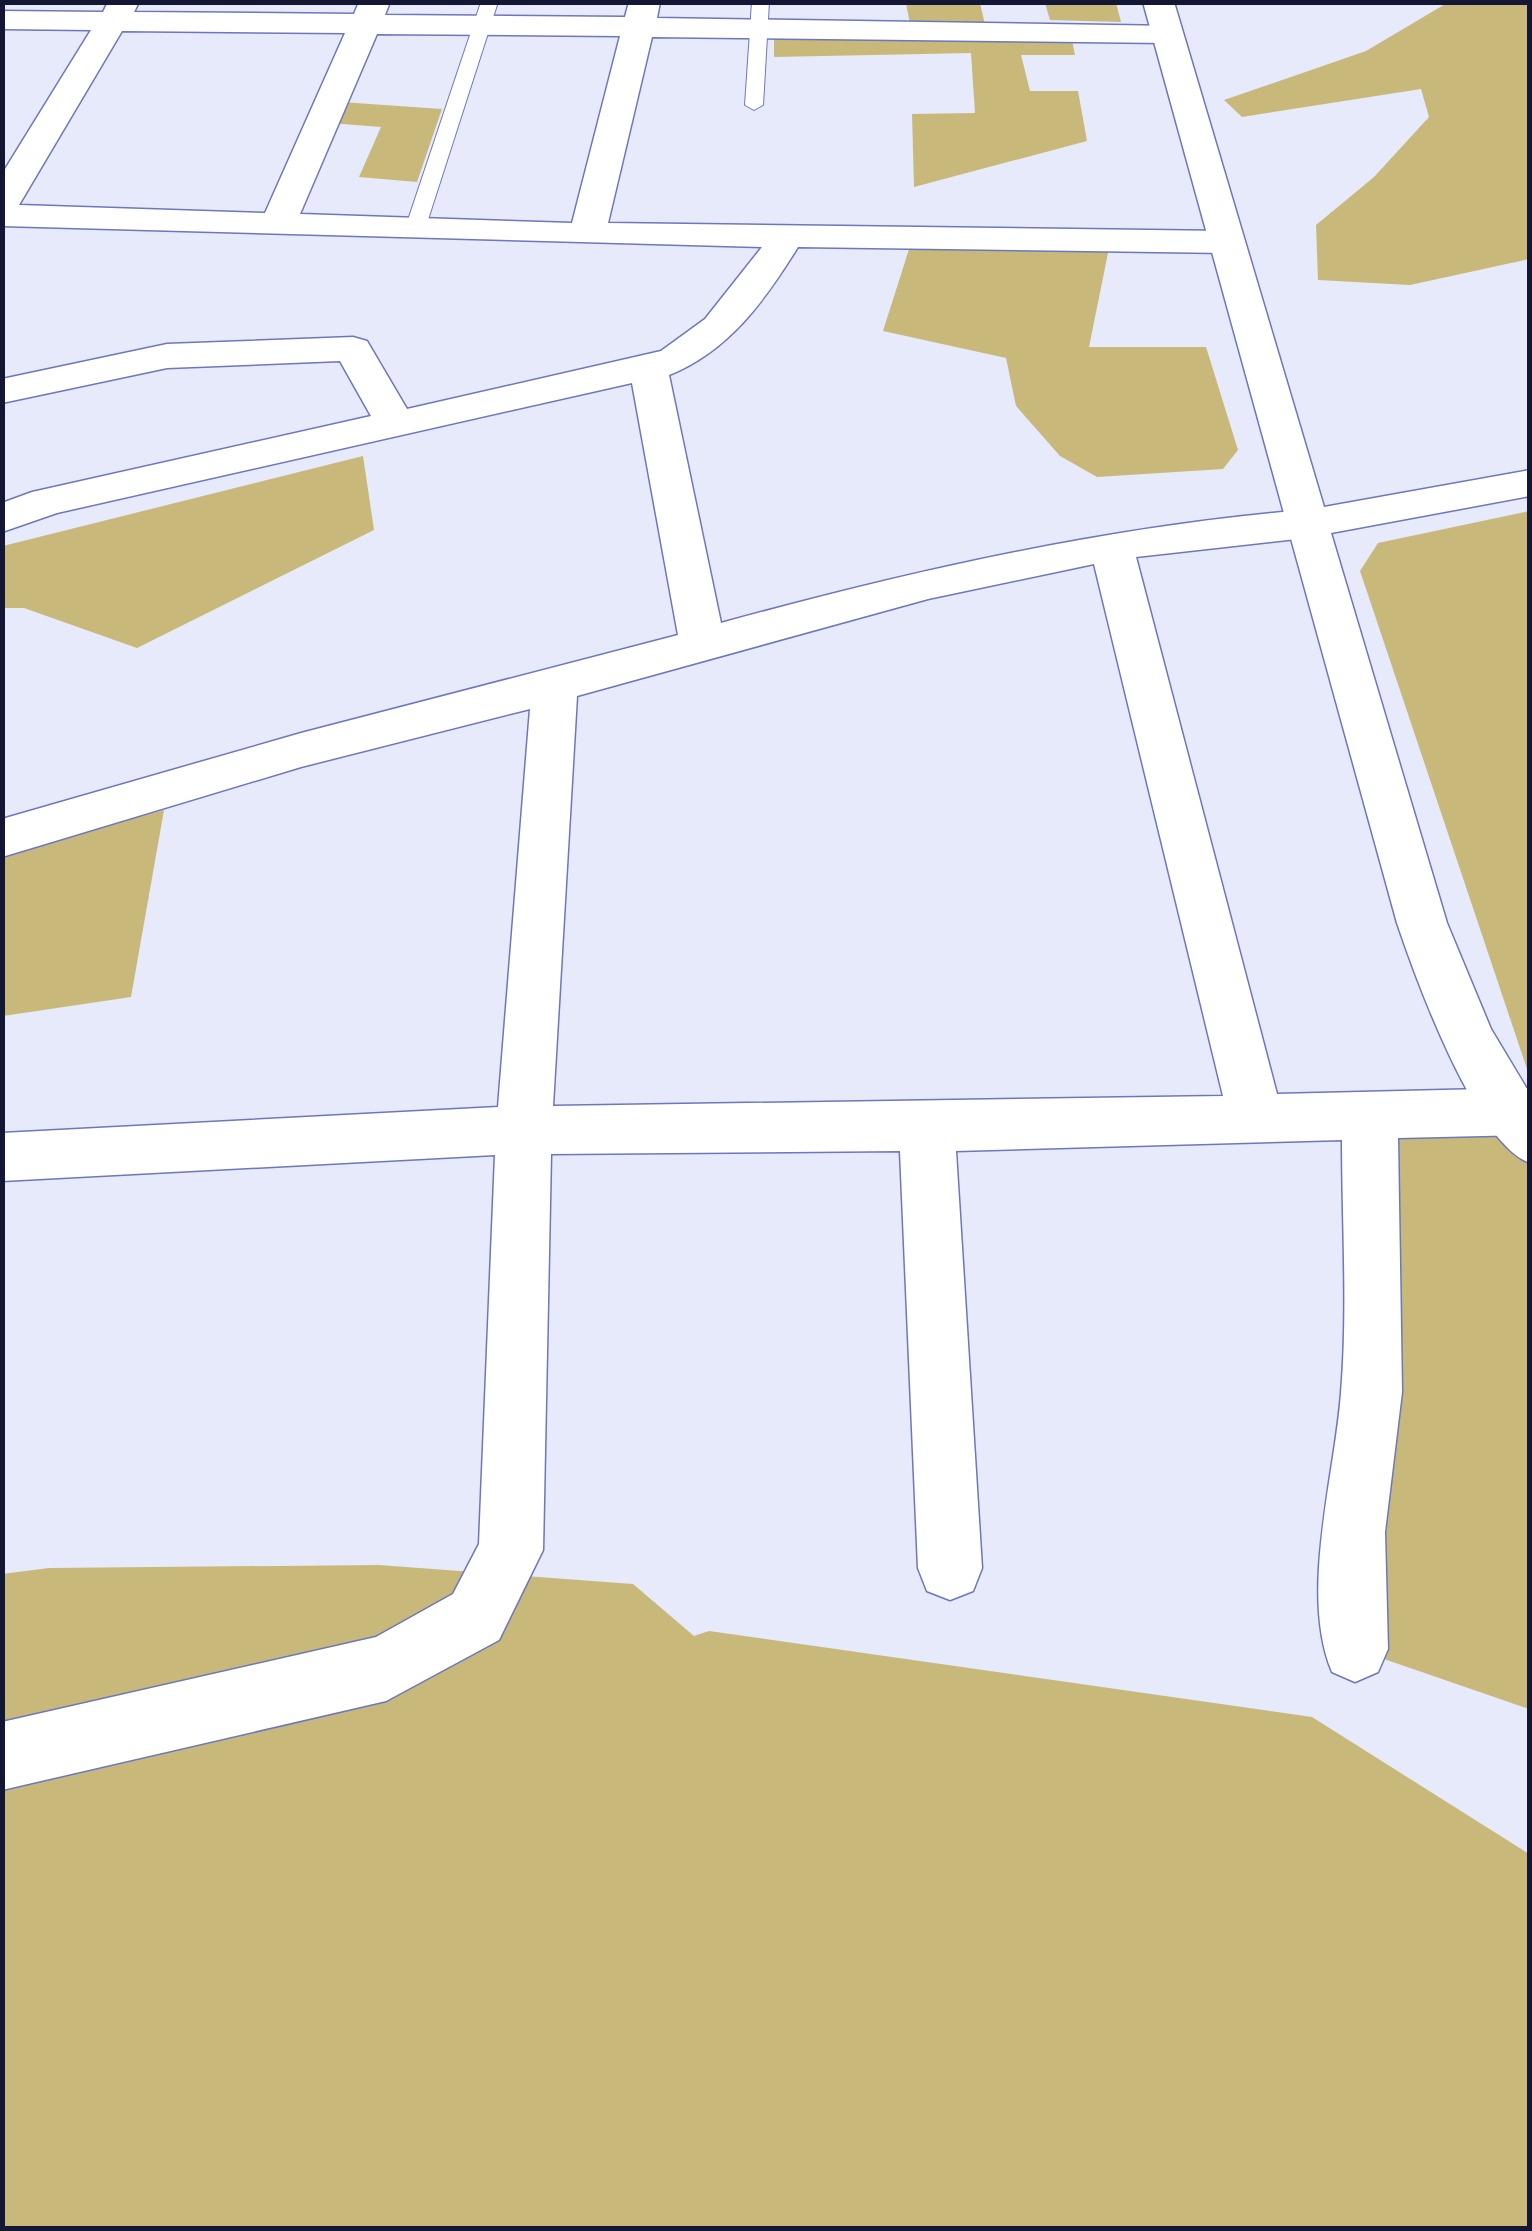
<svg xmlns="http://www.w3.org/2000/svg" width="1532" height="2231" font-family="'Fira Sans Condensed',sans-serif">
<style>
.green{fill:#c8b97b}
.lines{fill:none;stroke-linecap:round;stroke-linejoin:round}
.service-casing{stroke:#6c77be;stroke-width:2}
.minor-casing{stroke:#6c77be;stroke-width:3}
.tertiary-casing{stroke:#6c77be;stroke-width:3}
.service{fill:#fff;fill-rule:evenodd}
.minor{fill:#fff;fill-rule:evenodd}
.tertiary{fill:#fff;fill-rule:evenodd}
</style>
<rect width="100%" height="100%" fill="#e6eafa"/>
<!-- green -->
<g class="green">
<path d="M906,3h74l5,22 -75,-1z"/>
<path d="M1045,3h71l5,19 -71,-2z"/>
<path d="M1447,3h82v256l-119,26 -92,-5 -2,-55 58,-48 55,-60 -8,-28 -179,28 -18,-17 142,-49z"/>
<path d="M774,33l297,2 4,20h-54l9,36h48l9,50 -173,46 -2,-73 63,-1 -4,-60 -197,4z"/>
<path d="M341,102l101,7 -25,73 -58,-5 22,-50 -51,-4z"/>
<path d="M910,246l199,2 -20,99h117l32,103 -15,19 -126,8 -37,-21 -44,-50 -10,-48 -123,-27z"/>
<path d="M363,456l11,74 -237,118 -113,-40h-21v-62z"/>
<path d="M1529,511h1l-1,564 -169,-504 18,-28z"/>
<path d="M164,810l-33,187 -128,19v-161z"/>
<path d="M1370,1114l160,25 -1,570 -174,-60z"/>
<path d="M379,1565l254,19 61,52 15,-5 603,86 217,137v374h-1526l-1,-654 47,-6z"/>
</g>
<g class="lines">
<!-- service casing -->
<g class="service-casing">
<g id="service">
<path d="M481,2h17l-73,227 -17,4 -3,-4z"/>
<path d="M752,2h17l-6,103 -9,5 -9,-5z"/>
</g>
</g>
<!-- minor casing -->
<g class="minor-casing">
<path id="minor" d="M108,2h31l-5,10 220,2 5,-12h31l-5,13 240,2 4,-15h31l-3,16 519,8 5,7 -16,10 -513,-6 -44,186 618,8 13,3 5,8 -5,8 -13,3 -428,-6c-33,53 -69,104 -129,128l52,248c193,-53 385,-96 584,-113l15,4 6,10 -6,10 -15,4 -169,19 141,537 253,-6v47l-132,3 4,254 -17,140 3,117 -10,23 -23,10 -23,-10c-33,-78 3,-197 9,-279 7,-84 1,-170 1,-253l-386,11 26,417 -9,23 -23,9 -23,-9 -9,-23 -18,-417 -349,3 -8,396 -44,90 -113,61 -384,89v-68l374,-85 77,-43 26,-50 16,-389 -493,26v-48l496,-26 32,-398 -229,58 -299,90v-38l299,-86 377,-98 -46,-252 -575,130 -55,19v-29l30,-11 339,-76 -31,-55 -173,7 -165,35v-24l165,-35 186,-7 14,4 40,68 254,-58 44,-32 57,-72 -760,-21v-52l89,-144 -89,-1v-18l101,1zM122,31l223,2 -80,180 -246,-8zM377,34l243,2 -48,187 -272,-9zM1094,564l129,532 -670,10 24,-410 351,-97z"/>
</g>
<!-- tertiary casing -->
<g class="tertiary-casing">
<path id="tertiary" d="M1143,2h31l150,505 206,-37v26l-199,37 116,390 44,106 39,65v69c-55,-20 -114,-184 -133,-240z"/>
</g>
<!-- service -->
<use href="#service" class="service"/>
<!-- minor -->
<use href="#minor" class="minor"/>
<!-- tertiary -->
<use href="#tertiary" class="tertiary"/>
</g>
<!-- border -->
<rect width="1532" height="2231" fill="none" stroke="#141733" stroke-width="10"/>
</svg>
